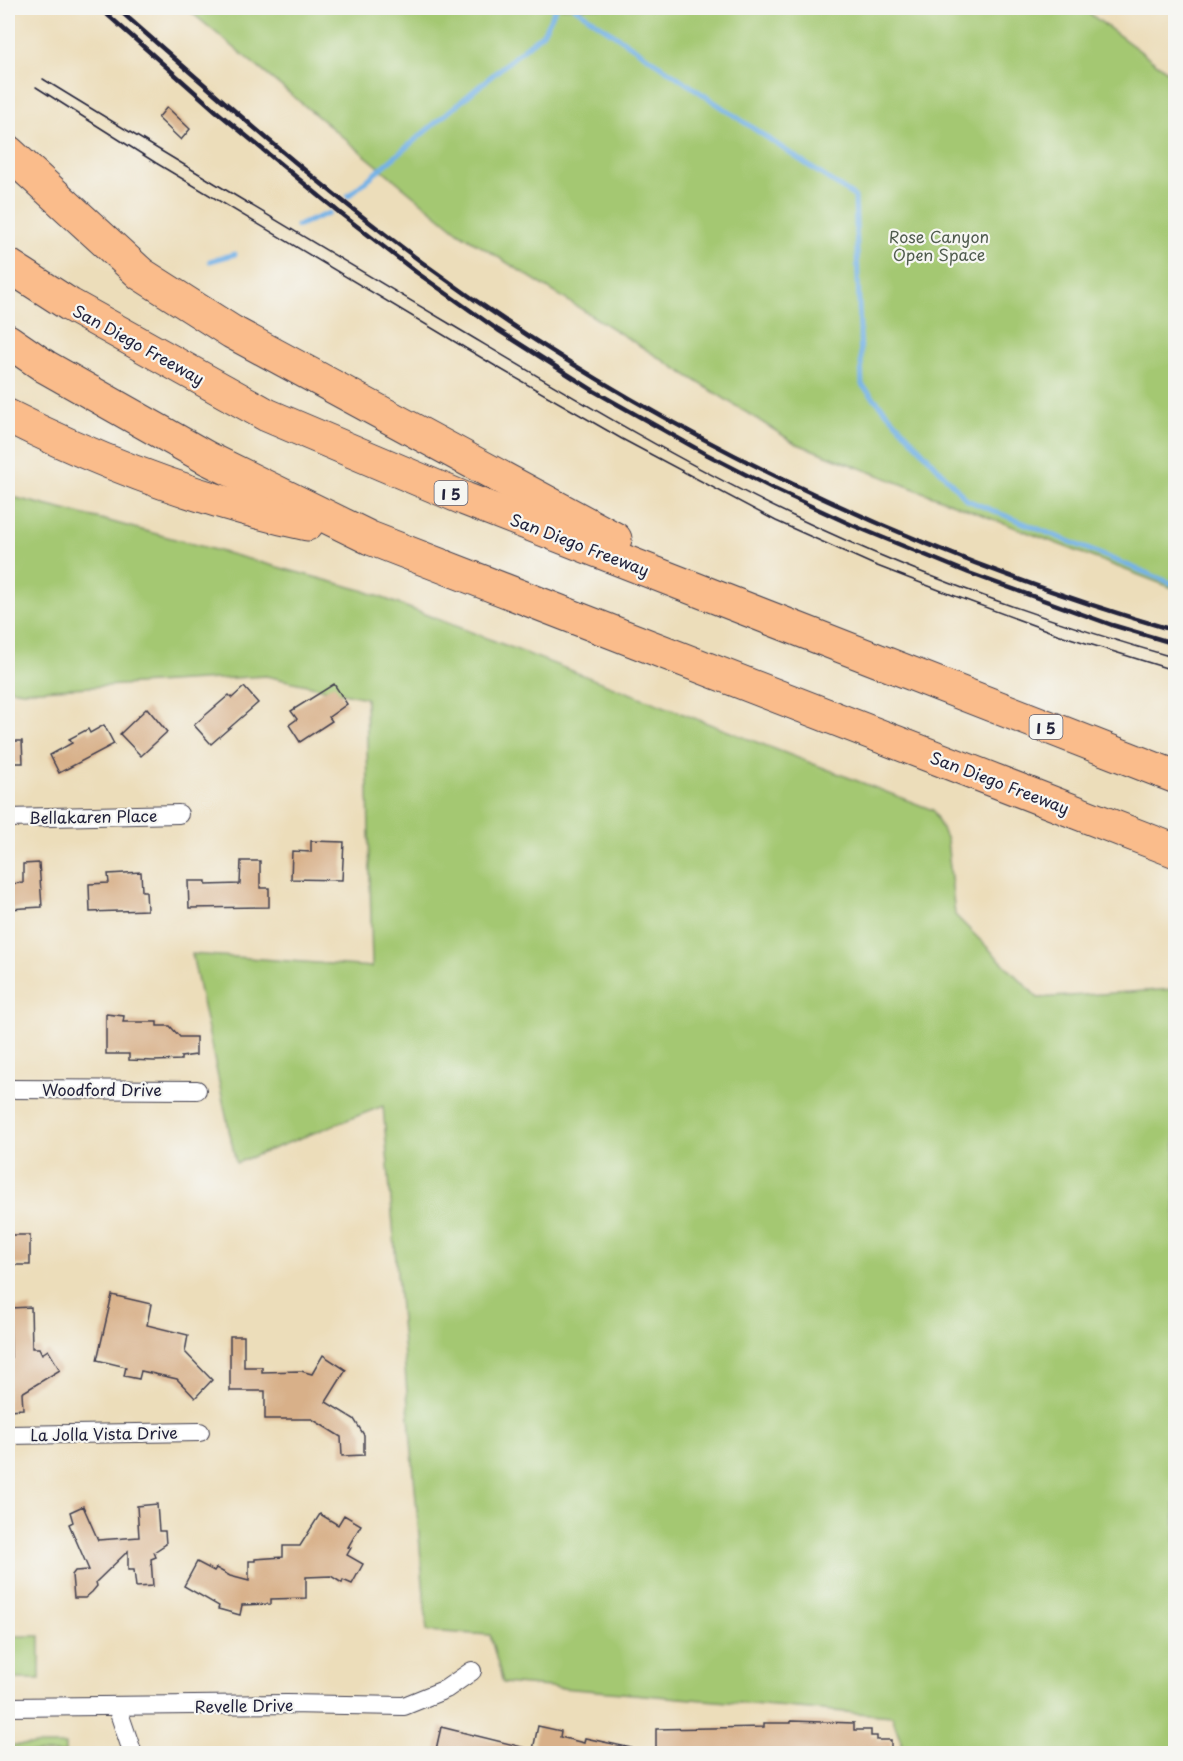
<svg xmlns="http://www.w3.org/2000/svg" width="1183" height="1761" font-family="'Playpen Sans',sans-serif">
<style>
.green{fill:#a4c872;stroke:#637556;stroke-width:1.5}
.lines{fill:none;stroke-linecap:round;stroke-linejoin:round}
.stream{stroke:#74b2e7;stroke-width:5}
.building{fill:#d8b089}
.street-casing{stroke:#403e4e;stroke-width:20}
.highway-casing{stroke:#403e4e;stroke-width:35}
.street{stroke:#fff;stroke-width:18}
.highway{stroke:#fabc8b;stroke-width:33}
.tram{stroke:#22223b;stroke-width:1.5}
.rail{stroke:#22223b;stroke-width:4.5}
.labels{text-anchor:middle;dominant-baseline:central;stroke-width:4.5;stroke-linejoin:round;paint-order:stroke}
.shield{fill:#f6f6f2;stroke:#626272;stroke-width:1.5}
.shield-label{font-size:15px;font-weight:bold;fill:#22223b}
.park-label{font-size:16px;fill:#505c4e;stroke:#f6f6f2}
.street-label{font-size:16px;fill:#22223b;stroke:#f6f6f2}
</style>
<rect width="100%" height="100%" fill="#f6f6f2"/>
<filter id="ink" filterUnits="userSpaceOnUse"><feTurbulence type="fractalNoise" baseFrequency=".0167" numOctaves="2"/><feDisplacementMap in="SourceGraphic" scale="12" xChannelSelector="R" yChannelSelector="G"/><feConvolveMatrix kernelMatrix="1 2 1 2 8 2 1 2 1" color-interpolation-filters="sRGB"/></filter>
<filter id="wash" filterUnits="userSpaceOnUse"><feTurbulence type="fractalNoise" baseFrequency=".008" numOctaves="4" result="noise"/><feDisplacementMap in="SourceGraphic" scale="24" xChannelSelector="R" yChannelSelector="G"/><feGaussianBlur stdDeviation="1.35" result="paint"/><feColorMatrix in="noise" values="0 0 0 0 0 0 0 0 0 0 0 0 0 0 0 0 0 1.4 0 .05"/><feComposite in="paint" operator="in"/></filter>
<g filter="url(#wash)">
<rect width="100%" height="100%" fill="#ecddba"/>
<!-- green -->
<g class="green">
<path d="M186,8h896l93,69v512l-380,-146 -337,-211z"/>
<path d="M8,496l97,24 257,70 571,220 14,30 8,75 83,83 137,-9v764h-270l-13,-37 -389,-33 -13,-48 -63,-4 -44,-525 -147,57 -44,-209 180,13 -6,-269 -100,-22 -242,15 -16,-2z"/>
<rect x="8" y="1636" width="32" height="43"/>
<rect x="8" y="1745" width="57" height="8"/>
</g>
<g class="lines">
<!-- stream -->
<g class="stream">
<path d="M575,8l280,189 7,188 105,115 209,85"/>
<path d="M348,196l195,-163 13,-25"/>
<path d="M297,226l32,-13"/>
<path d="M210,261l25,-7"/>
</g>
</g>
<g id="blocks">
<!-- building -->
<g class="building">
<path d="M167,107l23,22 -9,11 -23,-22z"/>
<path d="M334,684l13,20 -18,13 3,4 -32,21 -11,-17 8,-6 -6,-8z"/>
<path d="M244,687l14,16 -47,41 -17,-19 35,-30 3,3z"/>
<path d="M147,708l20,24 -26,24 -21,-22z"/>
<path d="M104,725l10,19 -55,29 -9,-18 22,-12 -3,-4 19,-10 2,4z"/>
<path d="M8,741h14l1,22h-15z"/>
<path d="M311,841l33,1 -2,38 -51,-1 1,-28 19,1z"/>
<path d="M241,861h19v27h9v19l-80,1 -1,-27h18v4l34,-1z"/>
<path d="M39,863l3,44 -34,2v-25l15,-1v-19z"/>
<path d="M141,872l1,19h4l1,19 -57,2 -1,-28 20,-1 -1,-9z"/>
<path d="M106,1014l18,2 -1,6h34v4h13l10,11h16v18l-15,2v3l-27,1 -25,-1v-6h-23z"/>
<rect x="8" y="1235" width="22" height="30"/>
<path d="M112,1295l39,9 -4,21 41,10 -3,17 27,28 -17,18 -18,-19 -36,-8 -2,8 -15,-3 2,-9 -29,-7z"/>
<path d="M31,1307l1,41h7l3,6 6,-4 12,20 -38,23 1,16 -15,1v-48l3,-1 -1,-53z"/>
<path d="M230,1336h14v31h18v5l39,-1 11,3 11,-19 23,15 -20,32 28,17 10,16v20l-22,1 -1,-19 -29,-18h-47v-28h-35z"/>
<path d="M157,1504l2,27h6l1,13 -12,8 2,5 -5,2 2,27 -17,1 -2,-17h-6v-19l-32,31 1,4 -5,6 -7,6h-11l-2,-23 3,-4 14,-1 -20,-46 4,-2 -3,-10 13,-6 15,34 41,-3 -2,-31z"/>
<path d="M320,1514l18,11 6,-10 17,10 -13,22 3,1 -4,7 16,9 -11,20 -9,-4 -1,3 -11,-7 -25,1v21l-35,1v5l-29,1 -2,10 -18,-5 -4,-1 1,-3 -35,-20 13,-24 17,9 2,-3 14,8 19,5v-20h6v-2l28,-2v-11h17z"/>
<path d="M791,1721l63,2v7h17v6h6v4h14v14h-235v-25l108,-2v-4h27z"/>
<path d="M538,1726l23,5 -1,6 24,6 1,-5 47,10 -1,6h-99z"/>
<path d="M441,1727l85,21v6h-91z"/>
</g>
</g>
</g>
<g filter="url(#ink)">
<use href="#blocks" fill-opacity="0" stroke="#403e4e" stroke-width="1.5"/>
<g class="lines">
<!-- street casing -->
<g class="street-casing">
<g id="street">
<path d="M8,818l171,-4"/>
<path d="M8,1089l189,1"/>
<path d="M8,1435l192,-3"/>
<path d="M8,1707l279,-3 117,2 42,-17 26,-18"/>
<path d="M117,1707l16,47"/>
</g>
</g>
<!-- highway casing -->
<g class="highway-casing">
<g id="highway">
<path d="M8,152l133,122 91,58 383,207"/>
<path d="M8,265l62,40 197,110 198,84 711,278"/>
<path d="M8,341l38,26 161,91 163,80 806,313"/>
<path d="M8,416c95,48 195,85 299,108"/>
</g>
</g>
<!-- street -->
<use href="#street" class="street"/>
<!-- highway -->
<use href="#highway" class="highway"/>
<!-- tram -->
<g class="tram">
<path d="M43,79c135,83 271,164 407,245 111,66 224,135 341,191 123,59 254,106 385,143"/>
<path d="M36,87l120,76 341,204 125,72 154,82 96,43 67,26 118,44 119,37"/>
</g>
<!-- rail -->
<g class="rail">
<path d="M100,8l116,103 124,102 76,59 82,58 96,61 112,63 68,35 78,36 117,48 143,52 64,19"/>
<path d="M117,8c100,88 199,176 306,255 224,165 486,290 753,368"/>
</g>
</g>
</g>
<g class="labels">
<!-- shield labels -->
<g class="shield">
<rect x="434.5" y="481" width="33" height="24" rx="4.5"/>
<rect x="1029.5" y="715" width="33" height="24" rx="4.5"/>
</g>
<g class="shield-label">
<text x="451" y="493">I 5</text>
<text x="1046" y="727">I 5</text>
</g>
<!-- park labels -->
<g class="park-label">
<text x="939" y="236">Rose Canyon<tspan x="939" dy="18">Open Space</tspan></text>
</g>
<!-- street labels -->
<g class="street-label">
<text transform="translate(139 344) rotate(29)">San Diego Freeway</text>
<text transform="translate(580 544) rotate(21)">San Diego Freeway</text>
<text transform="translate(1000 782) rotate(21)">San Diego Freeway</text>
<text transform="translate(93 816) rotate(-1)">Bellakaren Place</text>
<text x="102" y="1089">Woodford Drive</text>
<text transform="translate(104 1433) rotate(-1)">La Jolla Vista Drive</text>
<text transform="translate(244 1705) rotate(-1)">Revelle Drive</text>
</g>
</g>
<!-- margin -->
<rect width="1183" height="1761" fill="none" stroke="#f6f6f2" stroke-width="30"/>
</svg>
